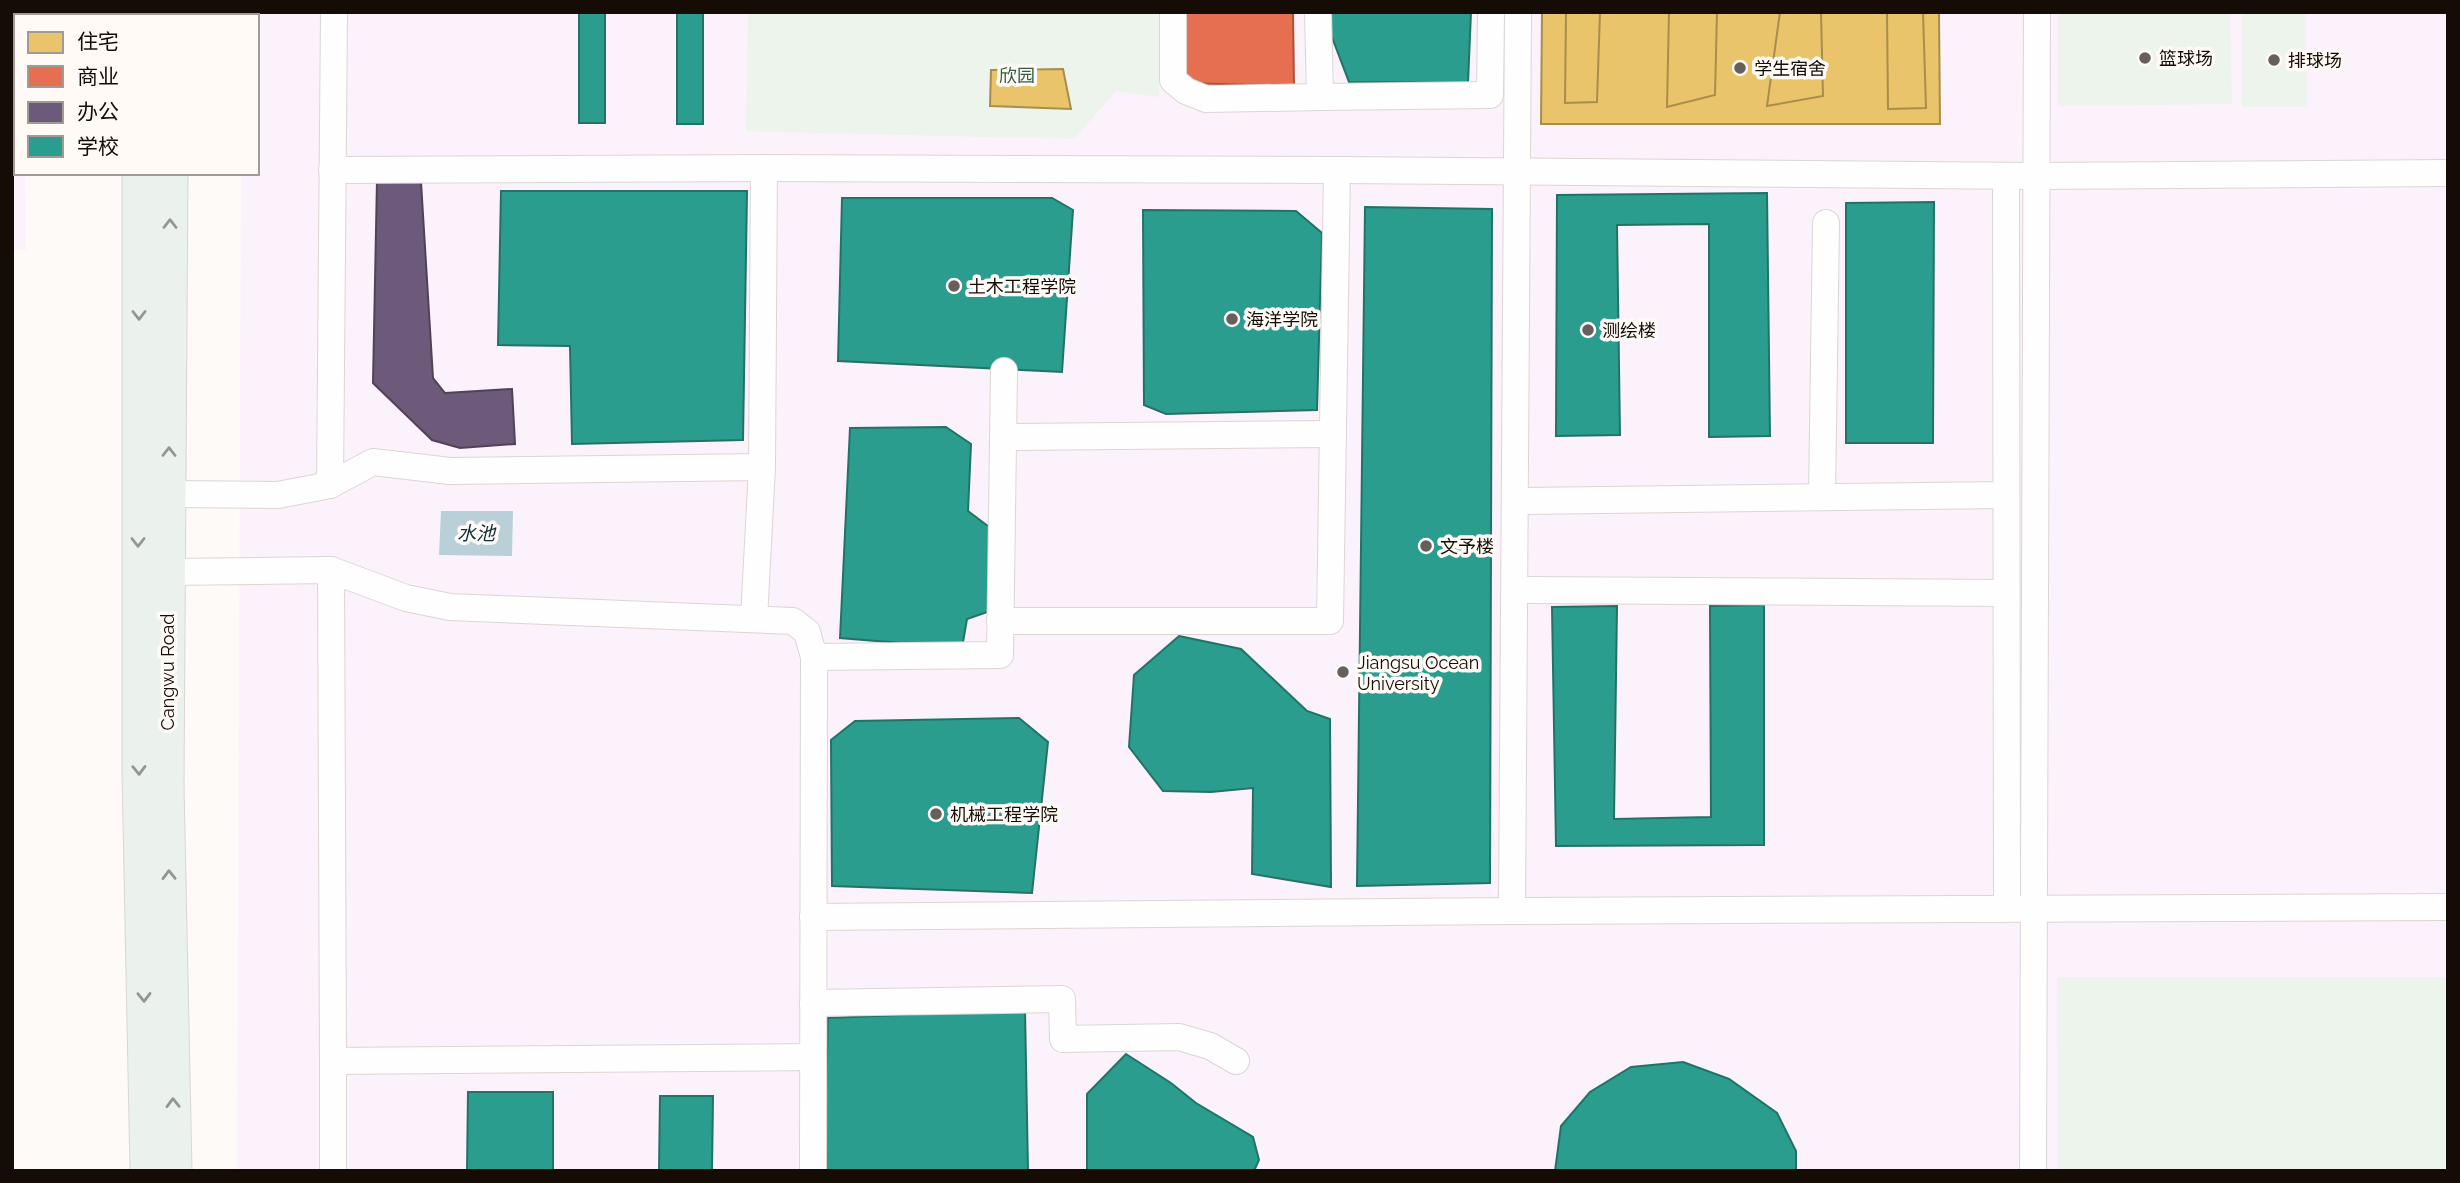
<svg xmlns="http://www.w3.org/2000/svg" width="2460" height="1183" font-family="Raleway,'Noto Sans SC',sans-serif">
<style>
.education{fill:#fbf2fb}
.green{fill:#ecf4ec}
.water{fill:#bad0d8}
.homes{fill:#e9c46a;stroke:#a98d4c;stroke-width:2}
.shops{fill:#e76f51;stroke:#a8513a;stroke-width:2}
.offices{fill:#6d597a;stroke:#534257;stroke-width:2}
.schools{fill:#2a9d8f;stroke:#247266;stroke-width:2}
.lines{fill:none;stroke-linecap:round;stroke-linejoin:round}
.minor-casing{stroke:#dcd6d2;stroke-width:28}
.major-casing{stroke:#d9d6d5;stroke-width:35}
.path{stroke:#d9d8d8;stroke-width:3.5;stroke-dasharray:5 3.5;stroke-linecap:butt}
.minor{stroke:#fffefe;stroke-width:26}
.major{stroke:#ebf2ee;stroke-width:33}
.oneway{stroke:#959691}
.poi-dot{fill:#665f5b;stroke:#fffaf6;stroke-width:2.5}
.labels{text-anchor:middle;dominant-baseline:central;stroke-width:7;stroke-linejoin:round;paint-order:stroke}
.poi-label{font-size:18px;fill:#150c06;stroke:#fffaf6;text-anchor:start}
.park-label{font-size:18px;fill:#325f41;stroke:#fffaf6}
.street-label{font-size:18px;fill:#150c06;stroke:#fffaf6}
.water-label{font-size:19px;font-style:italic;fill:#0e2e39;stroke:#fffaf6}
</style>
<rect width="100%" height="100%" fill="#fdfaf8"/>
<!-- education -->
<g class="education">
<path d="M12,12h13v4h-9v157h9l1,77h-14z"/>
<path d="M241,12h2207v1159h-2211l4,-998h16v-157h-16z"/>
</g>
<!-- green -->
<g class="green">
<path d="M748,12h413l-2,85 -43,-6 -42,48 -328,-8z"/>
<path d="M2058,12h172l2,92 -174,2z"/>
<path d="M2242,12h64l1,95h-65z"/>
<path d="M2057,977h391v194h-390z"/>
</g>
<!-- water -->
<path class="water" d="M441,511h72l-1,45 -73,-1z"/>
<!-- homes -->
<g class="homes">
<path d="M1542,12h397l1,112h-399z"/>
<path d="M1566,12h34l-3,90 -32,1z"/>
<path d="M1669,12h48l-2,83 -48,12z"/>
<path d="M1780,12h41l2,84 -56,10z"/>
<path d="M1887,12h36l3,96 -38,1z"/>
<path d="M1063,69l8,40 -81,-3 1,-36z"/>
</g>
<!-- shops -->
<path class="shops" d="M1186,12h107l1,74 -109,-3z"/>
<!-- offices -->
<path class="offices" d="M377,180l44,2 12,196 12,15 67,-4 3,55 -55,4 -28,-8 -59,-57z"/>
<!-- schools -->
<g class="schools">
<rect x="579" y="12" width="26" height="111"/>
<rect x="677" y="12" width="26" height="112"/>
<path d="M1328,12h143l-3,71 -119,-1 -22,-58z"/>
<path d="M501,191h246l-4,249 -171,4 -2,-98 -72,-1z"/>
<path d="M1767,193l3,243 -61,1v-213l-92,1 3,210 -64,1 1,-241z"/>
<path d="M842,198h210l21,12 -11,162 -224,-11z"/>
<path d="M1934,202l-1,241h-87v-240z"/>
<path d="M1365,207l127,2 -2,674 -133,3z"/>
<path d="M1143,210l153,1 26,22 -5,177 -151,4 -22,-9z"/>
<path d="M946,427l25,17 -3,67 33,25 -8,74 -26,9 -5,29 -122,-10 10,-210z"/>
<path d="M1764,605v240l-208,1 -4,-239 65,-1 -3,213 97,-2 -1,-211z"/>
<path d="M1179,636l62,13 66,62 23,8 1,168 -79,-13 1,-86 -42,4 -48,-1 -34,-44 5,-72z"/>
<path d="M1019,718l29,24 -16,151 -200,-7 -1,-146 24,-19z"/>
<path d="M1025,1010l3,161h-204l4,-153z"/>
<path d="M1126,1054l45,29 25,20 57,34 6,23 -5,11h-167v-77z"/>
<path d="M1683,1062l46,17 48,34 19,38v20h-241l6,-45 29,-34 41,-25z"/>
<path d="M468,1092h85v79h-86z"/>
<path d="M660,1096h53l-1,75h-53z"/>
</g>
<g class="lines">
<!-- minor casing -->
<g class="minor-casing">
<g id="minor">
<path d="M1173,12v68l13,11 20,8 114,-2"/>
<path d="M1318,12l2,85 170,-2 1,-83"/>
<path d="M332,170l432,-2 573,2 700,6 411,-3"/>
<path d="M2006,176l1,732"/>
<path d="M1003,437l330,-3"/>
<path d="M330,485l4,-473"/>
<path d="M169,494l109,1 52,-10 43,-23 77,9 312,-4 2,-299"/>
<path d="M1822,497l4,-274"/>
<path d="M1515,501l491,-6"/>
<path d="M331,570l2,491 480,-4"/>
<path d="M167,572l164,-2 75,28 44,9 343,14 14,11 7,25 -1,514"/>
<path d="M1515,590l491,3"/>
<path d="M754,619l8,-152"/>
<path d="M1000,621h330l7,-451"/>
<path d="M814,657l186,-2 4,-284"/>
<path d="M1512,911l6,-899"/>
<path d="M813,917l699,-6 936,-4"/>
<path d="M813,1003l249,-4 1,40 116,-2 31,9 26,15"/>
<path d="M333,1061v110"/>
<path d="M2033,1171l4,-1159"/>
</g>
</g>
<!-- major casing -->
<g class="major-casing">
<g id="major">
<path d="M140,16v-4"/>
<path d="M172,16v-4"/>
<path d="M139,173v601l8,397"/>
<path d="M171,173l-4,612 8,386"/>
</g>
</g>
<!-- path -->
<path class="path" d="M12,120h2v-108"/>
<!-- minor -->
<use href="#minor" class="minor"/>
<!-- major -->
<use href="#major" class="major"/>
</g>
<!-- one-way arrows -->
<defs><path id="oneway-chevron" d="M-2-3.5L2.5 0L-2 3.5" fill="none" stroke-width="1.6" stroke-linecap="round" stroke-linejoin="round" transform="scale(1.75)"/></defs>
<g class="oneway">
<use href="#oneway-chevron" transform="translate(170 224) rotate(-90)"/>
<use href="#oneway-chevron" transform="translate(139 315) rotate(90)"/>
<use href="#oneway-chevron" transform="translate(169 452) rotate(-90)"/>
<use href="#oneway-chevron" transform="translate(138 542) rotate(90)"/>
<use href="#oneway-chevron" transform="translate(139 770) rotate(89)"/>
<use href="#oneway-chevron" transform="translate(169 875) rotate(-91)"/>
<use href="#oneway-chevron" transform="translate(144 997) rotate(89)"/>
<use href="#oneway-chevron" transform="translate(173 1103) rotate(-91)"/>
</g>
<!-- markers -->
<g class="poi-dot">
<circle cx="2145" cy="58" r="7"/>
<circle cx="2274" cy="60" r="7"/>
<circle cx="1740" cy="68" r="7"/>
<circle cx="954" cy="286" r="7"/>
<circle cx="1232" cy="319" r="7"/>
<circle cx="1588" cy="330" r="7"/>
<circle cx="1426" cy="546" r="7"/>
<circle cx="1343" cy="672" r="7"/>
<circle cx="936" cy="814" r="7"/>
</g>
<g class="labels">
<!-- poi labels -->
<g class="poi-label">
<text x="2159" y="58">篮球场</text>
<text x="2288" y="60">排球场</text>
<text x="1754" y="68">学生宿舍</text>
<text x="968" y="286">土木工程学院</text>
<text x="1246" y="319">海洋学院</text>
<text x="1602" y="330">测绘楼</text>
<text x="1440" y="546">文予楼</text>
<text x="1357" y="662">Jiangsu Ocean<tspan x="1357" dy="21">University</tspan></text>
<text x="950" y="814">机械工程学院</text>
</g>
<!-- park labels -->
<g class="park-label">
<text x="1017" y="75">欣园</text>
</g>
<!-- street labels -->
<g class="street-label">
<text transform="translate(167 672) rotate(-90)">Cangwu Road</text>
</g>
<!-- water labels -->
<g class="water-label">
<text x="476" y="533">水池</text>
</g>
</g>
<!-- border -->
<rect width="2460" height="1183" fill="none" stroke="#150c06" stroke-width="28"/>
<!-- legend -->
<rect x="14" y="14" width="245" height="161" fill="#fffaf6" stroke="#a19b96" stroke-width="2"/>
<rect x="28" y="32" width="35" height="21" fill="#e9c46a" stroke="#a19b96" stroke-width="2"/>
<text x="77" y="49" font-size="21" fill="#150c06">住宅</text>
<rect x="28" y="66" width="35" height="21" fill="#e76f51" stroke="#a19b96" stroke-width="2"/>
<text x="77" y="84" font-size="21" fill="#150c06">商业</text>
<rect x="28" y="102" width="35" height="21" fill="#6d597a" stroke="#a19b96" stroke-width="2"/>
<text x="77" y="119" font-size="21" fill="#150c06">办公</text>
<rect x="28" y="136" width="35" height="21" fill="#2a9d8f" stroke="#a19b96" stroke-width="2"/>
<text x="77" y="154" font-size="21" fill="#150c06">学校</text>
</svg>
